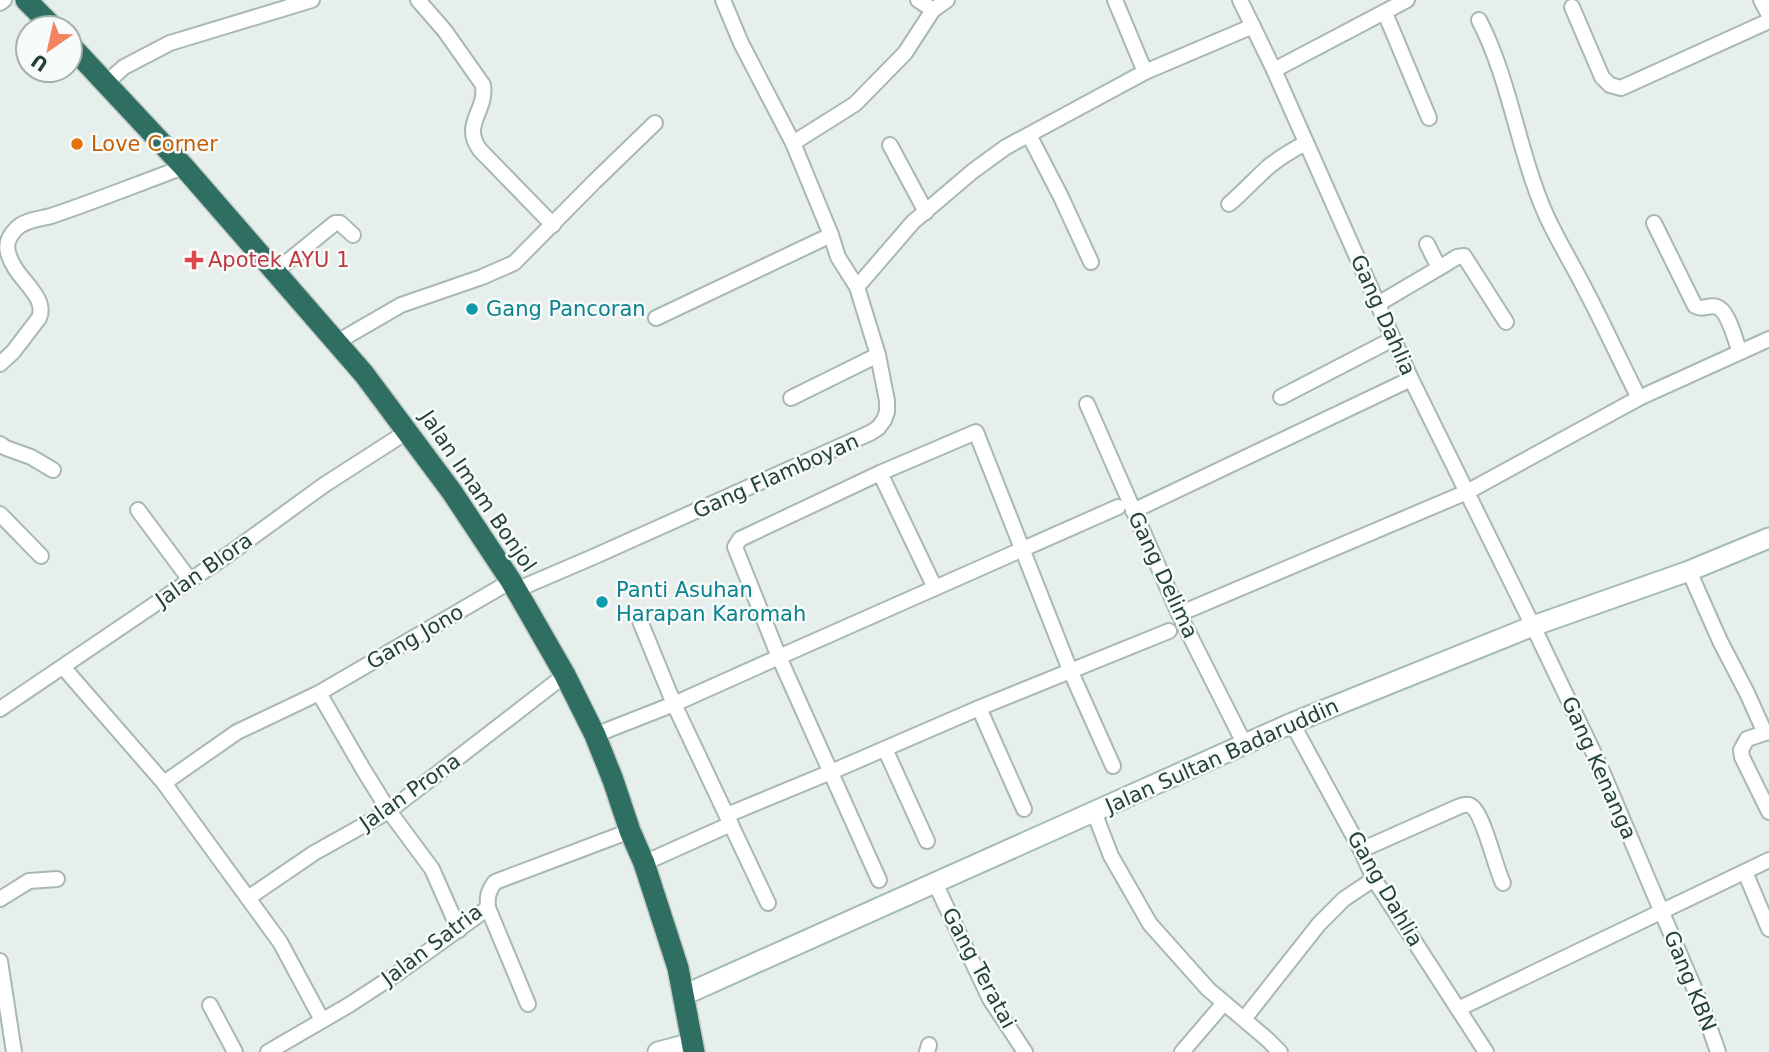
<svg xmlns="http://www.w3.org/2000/svg" width="1769" height="1052" font-family="'DejaVu Sans',sans-serif">
<style>
.lines{fill:none;stroke-linecap:round;stroke-linejoin:round}
.street-casing{stroke:#a8b8b2;stroke-width:18}
.secondary-casing{stroke:#a4bbb3;stroke-width:23}
.highway-casing{stroke:#c2cac8;stroke-width:24}
.street{stroke:#fff;stroke-width:14}
.secondary{stroke:#fff;stroke-width:19}
.highway{stroke:#2f6f62;stroke-width:21}
.food-dot{fill:#e8710a;stroke:#f7fbf9;stroke-width:2.5}
.health-dot{fill:#e0444e;stroke:#f7fbf9;stroke-width:2.5}
.culture-dot{fill:#0f9aa8;stroke:#f7fbf9;stroke-width:2.5}
.labels{text-anchor:middle;dominant-baseline:central;stroke-width:5;stroke-linejoin:round;paint-order:stroke}
.food-label{font-size:21px;fill:#c56008;stroke:#f7fbf9;text-anchor:start}
.health-label{font-size:21px;fill:#be3a42;stroke:#f7fbf9;text-anchor:start}
.culture-label{font-size:21px;fill:#0d838f;stroke:#f7fbf9;text-anchor:start}
.street-label{font-size:21px;fill:#24423a;stroke:#f7fbf9}
</style>
<rect width="100%" height="100%" fill="#e6efeb"/>
<g class="lines">
<!-- street casing -->
<g class="street-casing">
<g id="street">
<path d="M418,0l27,31 38,54c4,27 -22,39 -3,65l73,75"/>
<path d="M918,0l15,10"/>
<path d="M1115,0l30,72"/>
<path d="M1240,0l34,70 137,309 122,247 66,138 104,245 15,43"/>
<path d="M1761,0l8,15"/>
<path d="M0,3l4,-3"/>
<path d="M1572,7l30,70 8,8 11,3 148,-67"/>
<path d="M1385,13l44,105"/>
<path d="M1479,20c32,62 39,133 68,197 12,26 27,50 40,76 18,34 34,70 52,105"/>
<path d="M1274,70l133,-70"/>
<path d="M106,83l18,-16 46,-24 142,-43"/>
<path d="M1029,135l32,62 30,65"/>
<path d="M793,143l62,-39 50,-51 28,-43 14,-10"/>
<path d="M890,145l36,67"/>
<path d="M1229,204c13,-11 25,-24 38,-36 12,-10 25,-18 39,-25"/>
<path d="M1654,223l41,83c9,5 13,-2 22,1 12,4 18,34 23,45"/>
<path d="M1439,268l18,-11 7,-1 42,66"/>
<path d="M276,271l59,-48h5l13,12"/>
<path d="M857,287l56,-65 60,-51 33,-24 139,-75 108,-46"/>
<path d="M1378,304l61,-36 -12,-24"/>
<path d="M656,318l175,-83"/>
<path d="M337,342l64,-37 81,-28 32,-14 80,-81 61,-59"/>
<path d="M0,364l13,-12 26,-34c8,-18 -15,-35 -24,-50 -9,-15 -12,-26 1,-39 8,-9 24,-10 35,-13 45,-15 89,-33 133,-49"/>
<path d="M1281,397l112,-58"/>
<path d="M791,398l87,-43"/>
<path d="M1087,404l92,210 65,129"/>
<path d="M0,444l6,4 25,9 22,13"/>
<path d="M880,473l55,115"/>
<path d="M138,510l52,70"/>
<path d="M1133,511l278,-132"/>
<path d="M0,514l41,42"/>
<path d="M1689,571l31,70 27,52 18,40 4,-1"/>
<path d="M516,590l77,-33 277,-124 8,-5 6,-8 3,-8v-11l-9,-46 -21,-68 -19,-30 -7,-22 -38,-92 -52,-100 -18,-43"/>
<path d="M1179,614l288,-122 172,-94 130,-59"/>
<path d="M63,667l101,116 116,159 42,78"/>
<path d="M319,693l44,76 26,42 43,58 27,61"/>
<path d="M979,708l45,101"/>
<path d="M0,709l229,-155 95,-69 84,-54"/>
<path d="M1292,723l69,127 13,29 112,173"/>
<path d="M1765,733l-18,6 -6,11 1,7 27,55"/>
<path d="M595,735l79,-31 -34,-83"/>
<path d="M885,749l42,92"/>
<path d="M164,783l73,-51 82,-39 192,-112"/>
<path d="M1094,812l17,44 39,68 58,65 60,51 12,12"/>
<path d="M727,815l104,-43 148,-64 190,-77"/>
<path d="M1361,850l97,-43c4,-2 7,-3 11,-2 14,4 26,63 34,78"/>
<path d="M644,863l87,-39"/>
<path d="M1745,872l24,57"/>
<path d="M879,880l-100,-223 339,-150"/>
<path d="M935,883l55,116 35,53"/>
<path d="M248,898l66,-45 75,-42 176,-136"/>
<path d="M0,899l29,-18 28,-2"/>
<path d="M768,903l-94,-199 105,-47 -44,-110 5,-8 140,-66 96,-41 94,238 43,96"/>
<path d="M488,908l40,96"/>
<path d="M0,961l14,91"/>
<path d="M210,1005l25,47"/>
<path d="M1458,1009l311,-149"/>
<path d="M1244,1019l75,-95 25,-25 30,-20"/>
<path d="M268,1052l81,-47 49,-32 90,-65c-1,-11 0,-17 7,-26l135,-51"/>
<path d="M927,1052l2,-7"/>
<path d="M1182,1052l42,-49"/>
</g>
</g>
<!-- secondary casing -->
<g class="secondary-casing">
<g id="secondary">
<path d="M684,995l608,-272 241,-97 156,-55 80,-33"/>
<path d="M658,1052l34,-9"/>
</g>
</g>
<!-- highway casing -->
<g class="highway-casing">
<g id="highway">
<path d="M26,0l28,28"/>
<path d="M70,45l114,122 180,207 88,118 59,89 54,94 30,60 18,45 17,51 14,32 34,105 16,84"/>
</g>
</g>
<!-- street -->
<use href="#street" class="street"/>
<!-- secondary -->
<use href="#secondary" class="secondary"/>
<!-- highway -->
<use href="#highway" class="highway"/>
</g>
<!-- markers -->
<circle class="food-dot" cx="77" cy="144" r="7"/>
<path class="health-dot" d="M190.5 249.5h7v7h7v7h-7v7h-7v-7h-7v-7h7z"/>
<g class="culture-dot">
<circle cx="472" cy="309" r="7"/>
<circle cx="602" cy="602" r="7"/>
</g>
<g class="labels">
<!-- food labels -->
<g class="food-label">
<text x="91" y="144">Love Corner</text>
</g>
<!-- health labels -->
<g class="health-label">
<text x="208" y="260">Apotek AYU 1</text>
</g>
<!-- culture labels -->
<g class="culture-label">
<text x="486" y="309">Gang Pancoran</text>
<text x="616" y="590">Panti Asuhan<tspan x="616" dy="24">Harapan Karomah</tspan></text>
</g>
<!-- street labels -->
<g class="street-label">
<text transform="translate(1383 315) rotate(66)">Gang Dahlia</text>
<text transform="translate(776 476) rotate(-24)">Gang Flamboyan</text>
<text transform="translate(478 491) rotate(56)">Jalan Imam Bonjol</text>
<text transform="translate(204 570) rotate(-35)">Jalan Blora</text>
<text transform="translate(1163 575) rotate(65)">Gang Delima</text>
<text transform="translate(415 637) rotate(-30)">Gang Jono</text>
<text transform="translate(1222 756) rotate(-24)">Jalan Sultan Badaruddin</text>
<text transform="translate(1599 768) rotate(66)">Gang Kenanga</text>
<text transform="translate(410 792) rotate(-35)">Jalan Prona</text>
<text transform="translate(1385 889) rotate(60)">Gang Dahlia</text>
<text transform="translate(432 945) rotate(-37)">Jalan Satria</text>
<text transform="translate(979 968) rotate(62)">Gang Teratai</text>
<text transform="translate(1690 981) rotate(68)">Gang KBN</text>
</g>
</g>
<!-- north arrow -->
<g transform="translate(49 49) rotate(214)"><circle r="33" fill="#f7fbf9" stroke="#a3b1ad" stroke-width="2"/>
<path d="M0-5L12 26L0 18L-12 26Z" fill="#f4845f"/>
<text y="-10" font-size="19" font-weight="bold" text-anchor="middle" fill="#24423a">U</text>
</g>
</svg>
